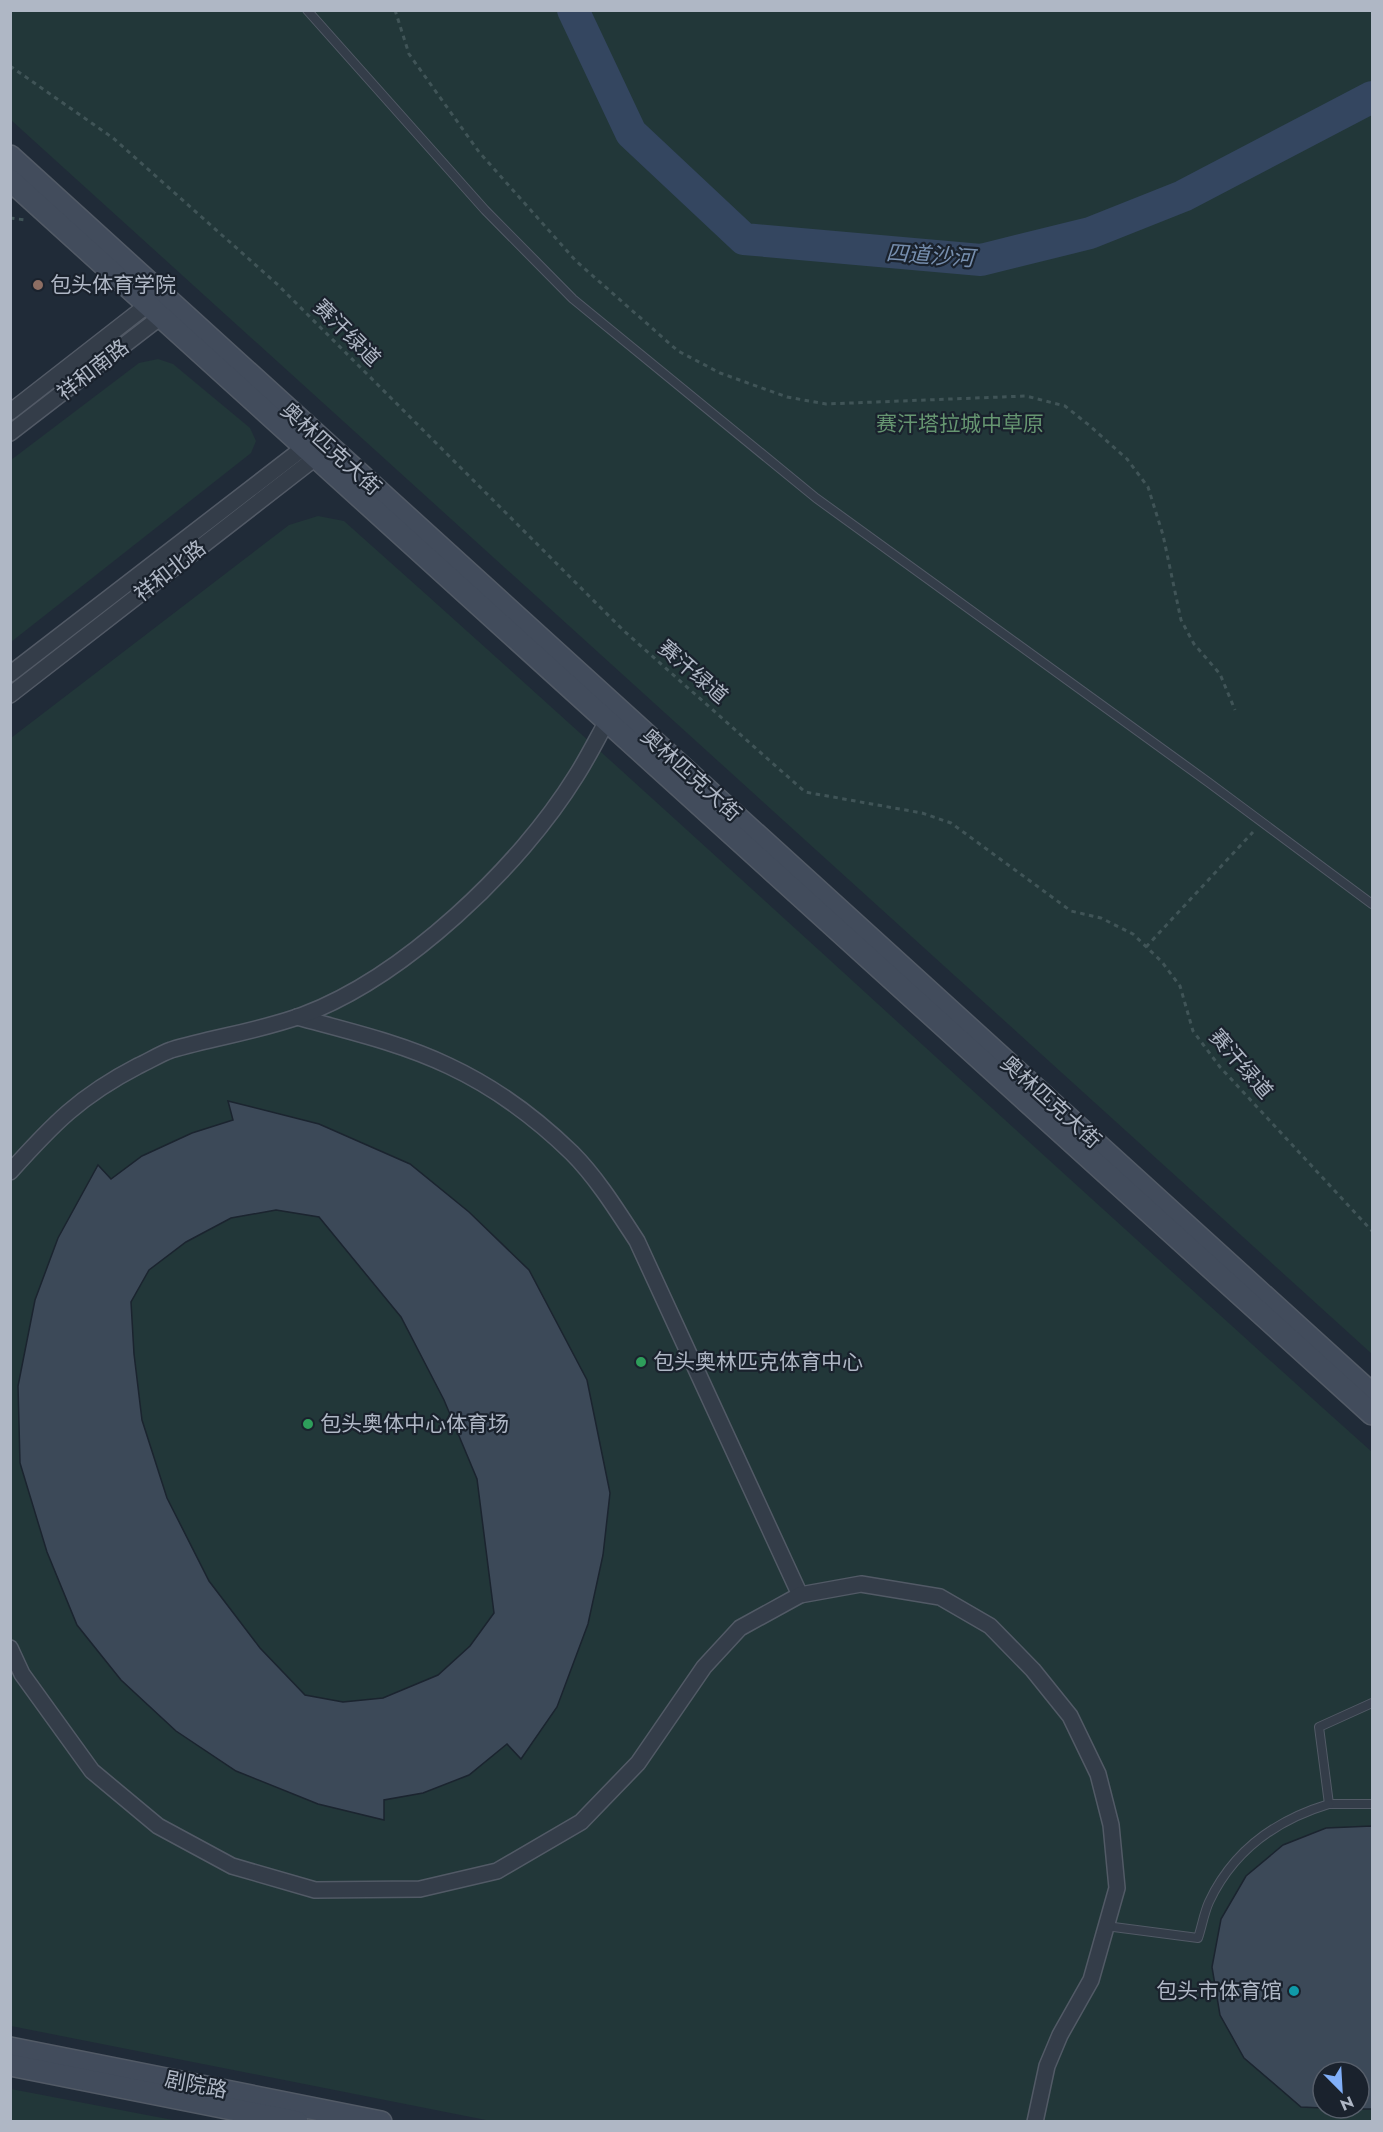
<svg xmlns="http://www.w3.org/2000/svg" width="1383" height="2132" font-family="Jost,'Noto Sans SC',sans-serif">
<style>
.green{fill:#223739;fill-rule:evenodd}
.lines{fill:none;stroke-linecap:round;stroke-linejoin:round}
.river{stroke:#344660;stroke-width:32}
.building{fill:#3c4958;stroke:#1b242f;stroke-width:1.5;fill-rule:evenodd}
.lane-casing{stroke:#525a66;stroke-width:10}
.street-casing{stroke:#525a66;stroke-width:18}
.secondary-casing{stroke:#525a66;stroke-width:24}
.path{stroke:#405457;stroke-width:3;stroke-dasharray:4.5 4.5;stroke-linecap:butt}
.lane{stroke:#343d49;stroke-width:8}
.street{stroke:#343d49;stroke-width:15}
.secondary{stroke:#424c5c;stroke-width:21}
.education-dot{fill:#8d6e63;stroke:#1a222d;stroke-width:2}
.leisure-dot{fill:#2e9e5b;stroke:#1a222d;stroke-width:2}
.culture-dot{fill:#0f9aa8;stroke:#1a222d;stroke-width:2}
.labels{text-anchor:middle;dominant-baseline:central;stroke-width:4.5;stroke-linejoin:round;paint-order:stroke}
.poi-label{font-size:21px;fill:#afb7c5;stroke:#1a222d;text-anchor:start}
.street-label{font-size:21px;fill:#afb7c5;stroke:#1a222d}
.park-label{font-size:21px;fill:#669671;stroke:#1a222d}
.water-label{font-size:22px;font-style:italic;fill:#768eae;stroke:#1a222d}
</style>
<rect width="100%" height="100%" fill="#202b38"/>
<!-- green -->
<g class="green">
<path d="M10,11h1362v1343l-1361,-1234z"/>
<path d="M158,359l15,5 77,64 6,13 -5,12 -240,189v-182l128,-97z"/>
<path d="M318,516l26,5c346,308 684,623 1028,931v669h-881l-480,-95v-1288l278,-213zM1323,2072h36v36h-36z"/>
<path d="M10,2089h1l167,32h-167z"/>
</g>
<g class="lines">
<!-- river -->
<path class="river" d="M573,10l58,123 113,106 237,21 109,-27 93,-37 189,-99"/>
</g>
<!-- building -->
<g class="building">
<path d="M228,1101l91,23 91,40 59,48 60,58 58,110 23,113 -7,62 -15,69 -31,83 -36,52 -14,-15 -38,31 -46,18 -39,7v20l-66,-16 -82,-33 -60,-40 -55,-51 -44,-55 -30,-73 -27,-89 -2,-77 17,-86 23,-62 40,-73 13,14 31,-23 50,-23 41,-13zM276,1210l43,7 82,100 43,83 33,79 17,134 -24,33 -32,29 -55,23 -40,4 -38,-7 -45,-47 -51,-67 -42,-83 -25,-78 -8,-66 -3,-52 18,-32 37,-28 45,-24z"/>
<path d="M1372,1826v283h-13v-37h-36v36l-22,-1 -57,-49 -24,-43 -8,-48 9,-48 25,-43 37,-31 43,-17z"/>
</g>
<g class="lines">
<!-- lane casing -->
<g class="lane-casing">
<g id="lane">
<path d="M307,10l178,200 88,89 243,199 392,284 164,122"/>
<path d="M1372,1703l-53,24 10,77h43"/>
<path d="M1106,1926l92,12c4,-12 6,-25 11,-36 24,-51 67,-82 120,-98"/>
</g>
</g>
<!-- street casing -->
<g class="street-casing">
<g id="street">
<path d="M10,412l145,-113"/>
<path d="M10,433l157,-121"/>
<path d="M10,674l301,-232"/>
<path d="M10,695l313,-243"/>
<path d="M297,1017c51,14 104,26 152,49 45,21 88,53 123,87 25,25 46,59 65,88l163,354"/>
<path d="M10,1172c43,-48 70,-76 128,-106 11,-5 22,-12 33,-16 43,-13 89,-19 132,-35 101,-38 216,-147 273,-239 11,-17 21,-37 31,-55"/>
<path d="M10,1648l12,26 70,97 66,55 74,40 83,24 105,-1 77,-18 84,-49 57,-59 66,-96 36,-39 60,-33 61,-11 79,13 50,29 43,44 37,46 28,58 13,51 6,63 -26,92 -31,55 -13,31 -12,56"/>
</g>
</g>
<!-- secondary casing -->
<g class="secondary-casing">
<g id="secondary">
<path d="M10,156l1362,1238"/>
<path d="M10,180l1362,1234"/>
<path d="M10,2048l371,74"/>
<path d="M10,2065l287,57"/>
</g>
</g>
<!-- path -->
<g class="path">
<path d="M395,10l14,44 70,98 97,109 102,90 42,22 67,24 39,7 200,-8 39,10 25,20 37,33 21,28 15,48 18,85 13,24 26,30 15,36"/>
<path d="M10,66l103,72 165,147 346,346 181,161 117,21 29,10 120,88 30,7 32,16 29,28 18,24 13,45 27,36 152,164"/>
<path d="M10,218l16,2"/>
<path d="M1146,947l107,-115"/>
</g>
<!-- lane -->
<use href="#lane" class="lane"/>
<!-- street -->
<use href="#street" class="street"/>
<!-- secondary -->
<use href="#secondary" class="secondary"/>
</g>
<!-- markers -->
<circle class="education-dot" cx="38" cy="285" r="6"/>
<g class="leisure-dot">
<circle cx="641" cy="1362" r="6"/>
<circle cx="308" cy="1424" r="6"/>
</g>
<circle class="culture-dot" cx="1294" cy="1991" r="6"/>
<g class="labels">
<!-- poi labels -->
<g class="poi-label">
<text x="50" y="285">包头体育学院</text>
<text x="653" y="1362">包头奥林匹克体育中心</text>
<text x="320" y="1424">包头奥体中心体育场</text>
<text x="1282" y="1991" text-anchor="end">包头市体育馆</text>
</g>
<!-- street labels -->
<g class="street-label">
<text transform="translate(347 333) rotate(45)">赛汗绿道</text>
<text transform="translate(93 370) rotate(-38)">祥和南路</text>
<text transform="translate(331 449) rotate(42)">奥林匹克大街</text>
<text transform="translate(170 571) rotate(-38)">祥和北路</text>
<text transform="translate(693 672) rotate(41)">赛汗绿道</text>
<text transform="translate(691 775) rotate(42)">奥林匹克大街</text>
<text transform="translate(1241 1064) rotate(49)">赛汗绿道</text>
<text transform="translate(1051 1102) rotate(42)">奥林匹克大街</text>
<text transform="translate(196 2085) rotate(11)">剧院路</text>
</g>
<!-- park labels -->
<g class="park-label">
<text x="960" y="424">赛汗塔拉城中草原</text>
</g>
<!-- water labels -->
<g class="water-label">
<text transform="translate(930 255) rotate(4)">四道沙河</text>
</g>
</g>
<!-- border -->
<rect width="1383" height="2132" fill="none" stroke="#afb7c5" stroke-width="24"/>
<!-- north arrow -->
<g transform="translate(1341 2090) rotate(156)"><circle r="28" fill="#1a222d" stroke="#565e6a" stroke-width="1.5"/>
<path d="M0-4.5L10 22L0 15L-10 22Z" fill="#81aff8"/>
<text y="-9" font-size="16" font-weight="bold" text-anchor="middle" fill="#afb7c5">N</text>
</g>
</svg>
